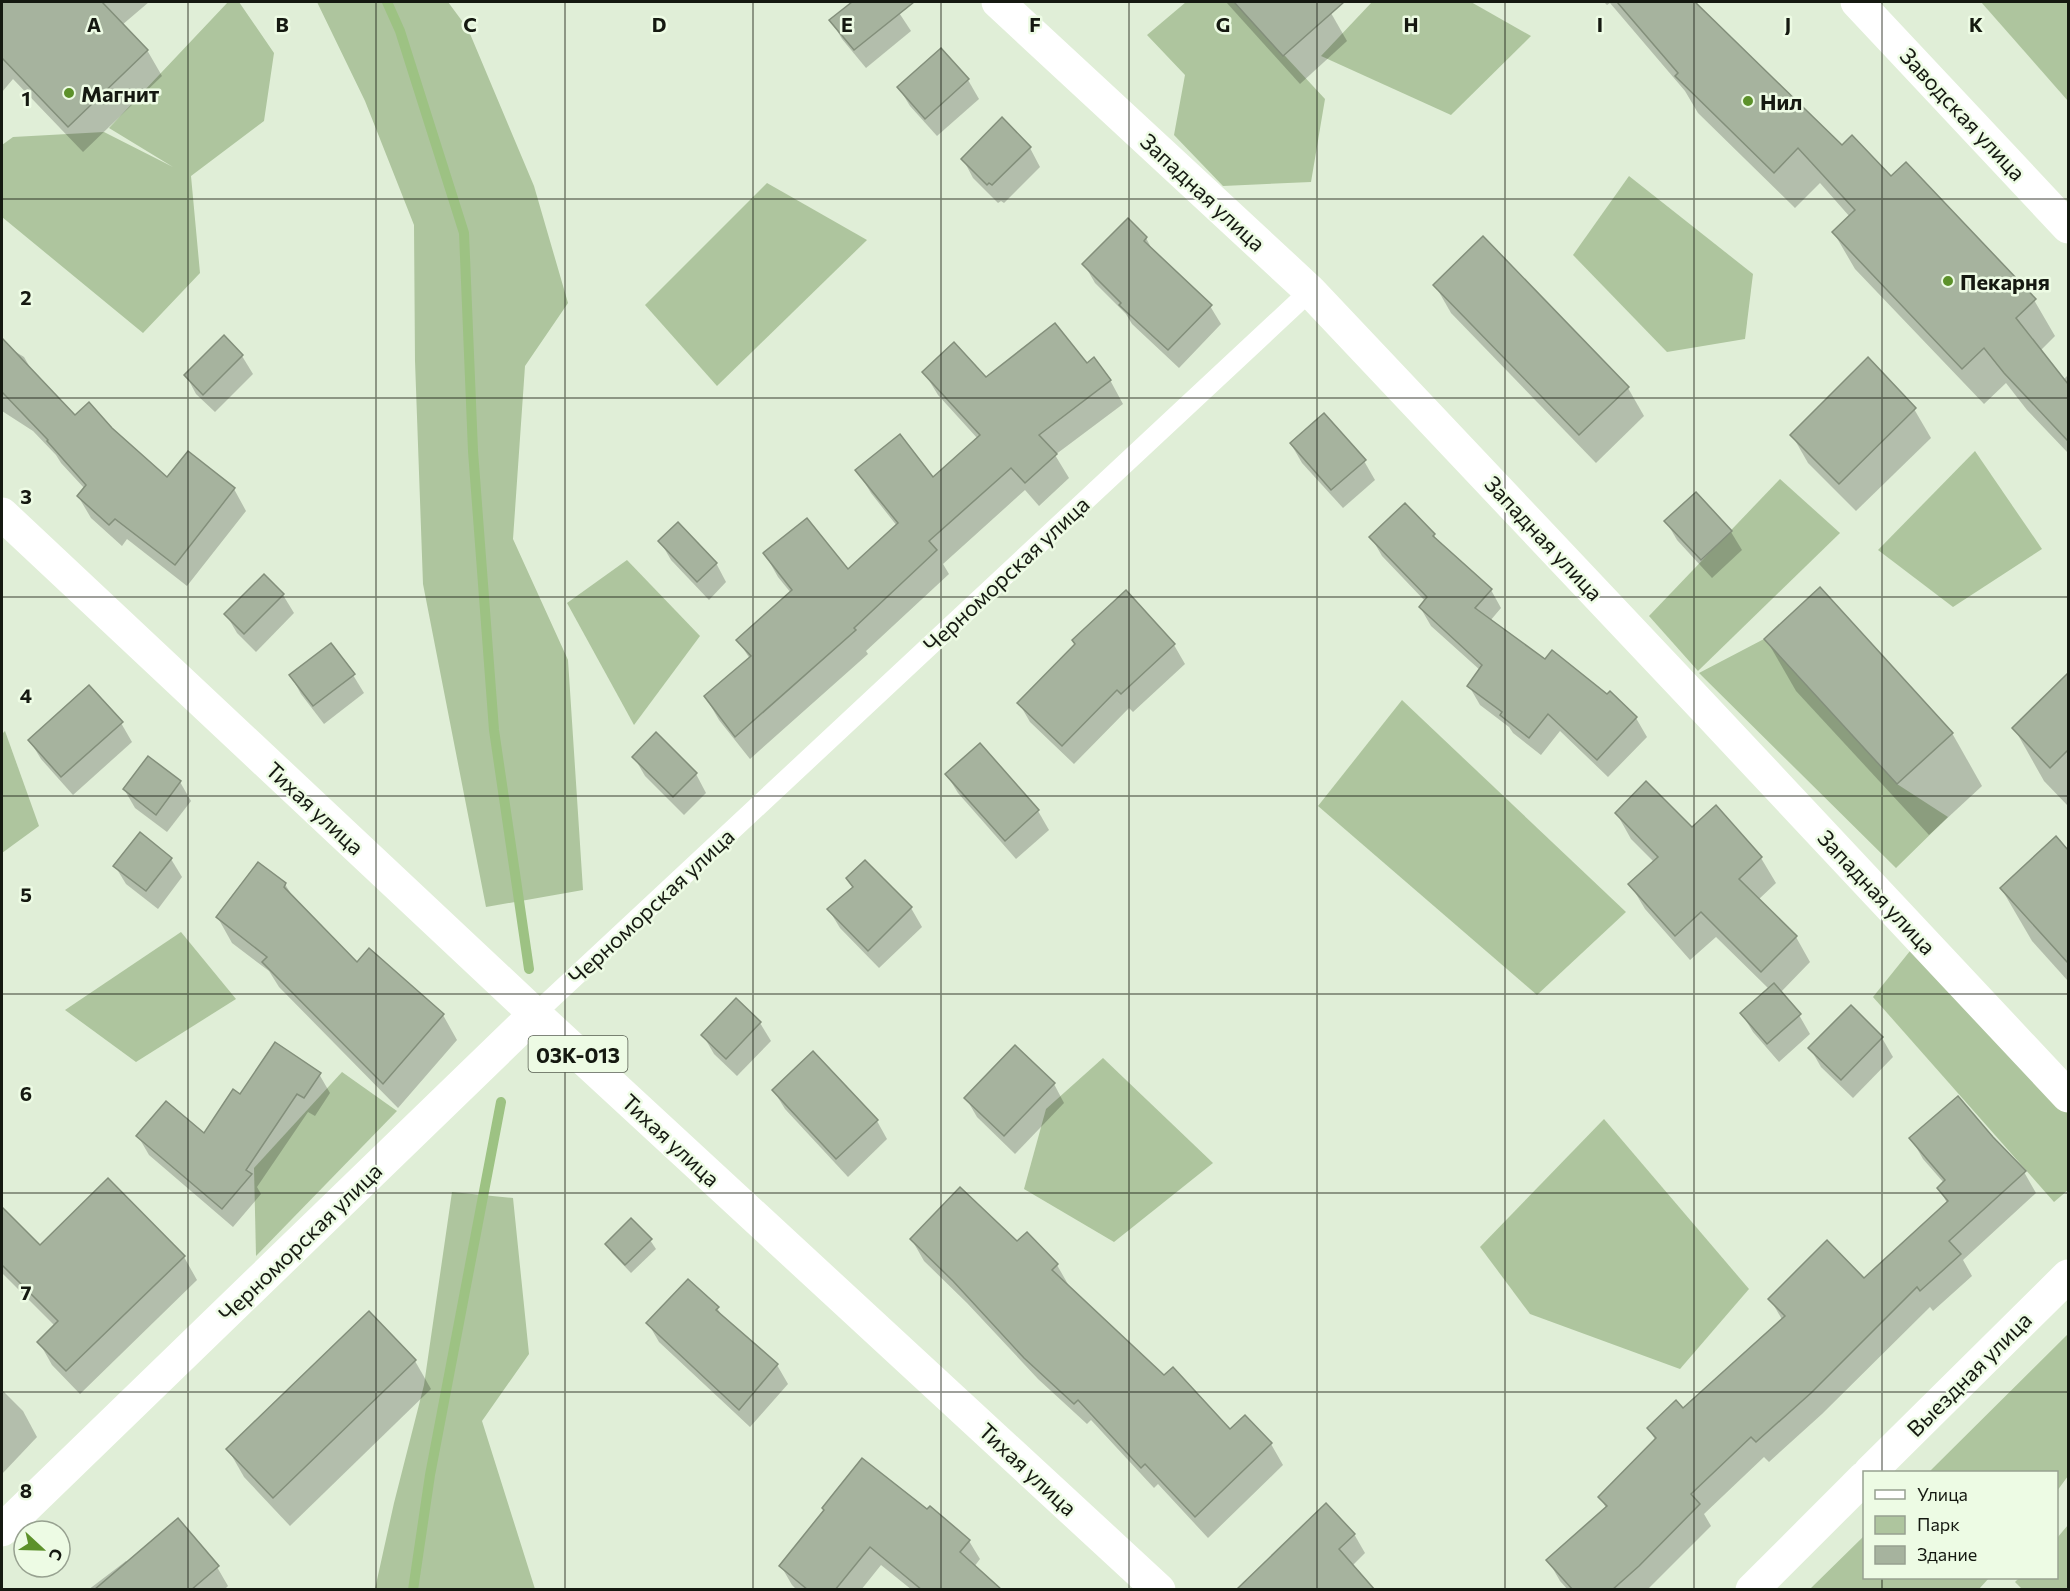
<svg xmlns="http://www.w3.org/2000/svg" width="2070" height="1591" font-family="Commissioner,sans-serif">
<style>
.green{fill:#aec59e}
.shadow{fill:#0003}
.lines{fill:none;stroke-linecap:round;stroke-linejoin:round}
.stream{stroke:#9dc283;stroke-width:10}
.building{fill:#a6b39e;stroke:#838f7b;stroke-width:1.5}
.lane{stroke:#fff;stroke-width:20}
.street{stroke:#fff;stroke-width:33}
.primary{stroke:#fff;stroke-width:33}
.grid{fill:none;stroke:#151911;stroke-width:1.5;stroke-opacity:0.55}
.poi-dot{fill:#5c912a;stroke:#edfbe4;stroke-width:2}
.labels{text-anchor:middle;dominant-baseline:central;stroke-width:5;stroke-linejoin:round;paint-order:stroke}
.shield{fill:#edfbe4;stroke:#565d50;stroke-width:1.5}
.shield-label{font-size:21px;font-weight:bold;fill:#151911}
.poi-label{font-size:22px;font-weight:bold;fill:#151911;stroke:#edfbe4;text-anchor:start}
.street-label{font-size:22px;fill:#151911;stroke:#edfbe4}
.grid-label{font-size:20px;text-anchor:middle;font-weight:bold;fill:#151911;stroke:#edfbe4;stroke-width:5;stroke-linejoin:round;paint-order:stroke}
</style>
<rect width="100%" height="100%" fill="#e0eed7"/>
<!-- green -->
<g class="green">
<path d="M228,2h11l35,51 -10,68 -73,55 9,97 -57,60 -141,-116v-72l11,-8 91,-5 69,35 -64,-39z"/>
<path d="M317,2h131l20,27 66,157 34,117 -43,63 -12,173 55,121 15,230 -97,17 -63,-323 -8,-223 -1,-136 -49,-124z"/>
<path d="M1186,2h49l90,97 -14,83 -88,4 -49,-51 11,-60 -38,-40z"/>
<path d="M1372,2h99l60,34 -80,79 -130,-59z"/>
<path d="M1981,2h87v99z"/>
<path d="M1629,176l124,98 -8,65 -78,13 -94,-97z"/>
<path d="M767,183l100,57 -150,146 -72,-81z"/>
<path d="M1975,451l67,98 -89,58 -75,-57z"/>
<path d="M1780,479l60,54 -142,138 -49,-55z"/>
<path d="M627,560l73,76 -66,89 -67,-122z"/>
<path d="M1764,639l133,145 51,33 -52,51 -197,-195z"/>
<path d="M1402,700l224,212 -89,83 -219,-189z"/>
<path d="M5,731l34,95 -37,27v-119z"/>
<path d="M181,932l55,67 -100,63 -71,-52z"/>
<path d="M1914,946l154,163v81l-14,12 -181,-205z"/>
<path d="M1103,1058l110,105 -99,79 -90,-53 22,-80z"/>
<path d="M342,1072l55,39 -141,145 -2,-88z"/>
<path d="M1604,1119l145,170 -69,80 -150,-55 -50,-67z"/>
<path d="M452,1192l61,6 16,156 -47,67 53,168h-160l19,-86 30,-118z"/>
<path d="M2068,1334v142l-11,15 -1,-19h-127z"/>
<path d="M2068,1525v64h-46l-7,-7 4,-4h37l1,-40z"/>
<path d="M1864,1536v42h125l-10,11h-169z"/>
</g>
<!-- shadow -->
<g class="shadow">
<path d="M2,2h147l-27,23 25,25 15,26 -79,76 -70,-73 -11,13z"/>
<path d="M854,2h38l19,29 -45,37 -24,-29 -11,-19z"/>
<path d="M1226,2h95l10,11 16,28 -47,43z"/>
<path d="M1604,2h89l27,31 122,114 48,31 144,122 21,36 -15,15 23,29 5,-5v78l-41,-43 -21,-27 -22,21 -129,-135 -21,-36 16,-16 -30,-34 -25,25 -97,-95 -13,-22 -75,-88 -3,2z"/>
<path d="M941,50l27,30 11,19 -42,37 -27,-30 -11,-18z"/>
<path d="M1030,148l10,19 -36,36 -3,-2 -3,2 -25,-25 -10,-19z"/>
<path d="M1146,238l8,15 56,53 11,18 -42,44 -47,-44 -6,-10 -31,-31 -11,-19z"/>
<path d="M1435,285l193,103 16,28 -48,47 -145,-150z"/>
<path d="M3,344l21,13 11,19 39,42 37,11 56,50 21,-26 46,36 12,22 -59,75 -60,-47 -5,7 -31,-28 -13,-22 7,-7 -24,-26 -5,-8 -23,-24 -31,-20z"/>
<path d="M242,356l11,18 -38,38 -19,-18 -10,-19z"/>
<path d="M924,372l62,7 124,1 13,24 -68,51 14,23 -30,28 -14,-16 -82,74 6,10 -83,77 2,3 -118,105 -31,-39 -14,-24 45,-37 -12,-19 53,-47 -13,-16 -13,-23 83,18 49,-46 -26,-33 -14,-23 76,9 45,-40 -40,-44z"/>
<path d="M1914,409l17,29 -75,73 -48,-48 -16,-28z"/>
<path d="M1291,444l73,17 11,19 -32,28 -41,-45z"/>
<path d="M1666,521l65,11 11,18 -30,28 -35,-38z"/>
<path d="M1434,535l4,8 53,47 10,18 -11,13 55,40 91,57 11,19 -39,40 -48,-46 -19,24 -28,-22 -4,-6 -29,-22 -11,-19 11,-16 -49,-44 -11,-19 5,-6 -43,-45 -11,-19z"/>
<path d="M660,541l56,22 10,19 -17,18 -38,-40z"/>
<path d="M1125,593l49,52 11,19 -52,48 -4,-4 -55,56 -44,-42 -11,-19z"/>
<path d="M283,595l11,18 -38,39 -19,-19 -11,-19z"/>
<path d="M1766,639l186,94 30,53 -53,49 -133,-144z"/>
<path d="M353,675l11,18 -40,31 -23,-30 -10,-18z"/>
<path d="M2068,675v131l-24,-25 -30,-53z"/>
<path d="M121,723l11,19 -59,53 -32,-36 -11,-18z"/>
<path d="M980,746l58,65 11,19 -33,29 -58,-66 -11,-18z"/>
<path d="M634,757l62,17 10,19 -22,22 -39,-39z"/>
<path d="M149,758l31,24 11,19 -24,31 -32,-24 -11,-19z"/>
<path d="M1716,808l45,50 15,25 -18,17 38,37 14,25 -30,31 19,22 11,19 -31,28 -26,-30 -11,-18 27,-25 -53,-52 -26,23 -45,-51 -15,-25 24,-22 -23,-23 -14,-25 75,15z"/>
<path d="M2056,838l12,14v129l-36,-40 -31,-53z"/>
<path d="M171,859l11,18 -24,32 -32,-25 -11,-18z"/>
<path d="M865,862l46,46 11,19 -43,41 -39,-40 -11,-18 25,-22 -6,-9z"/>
<path d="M285,884l9,15 64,65 85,51 14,25 -59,68 -119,-121 -10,-16 -37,-28 -14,-25z"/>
<path d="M760,1023l11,18 -34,35 -23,-22 -11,-19z"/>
<path d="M1882,1038l11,19 -40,41 -32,-31 -11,-19z"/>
<path d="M319,1074l11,19 -15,23 -7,-4 -51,75 4,7 -28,33 -84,-72 -11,-19 66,-1 36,-39z"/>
<path d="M1054,1084l10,19 -49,51 -38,-37 -11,-19z"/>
<path d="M774,1091l103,30 10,18 -39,38 -63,-68z"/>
<path d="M1911,1138l113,34 12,21 -73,67 9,16 -39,35 -3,-4 -108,107 -53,48 -5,-5 -60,57 7,12 -64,64h-79l-8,-9 -12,-21 58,-52 -6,-11 56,-56 -8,-13 35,-18 100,-89 -13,-22 94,-19 83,-77 -8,-15 5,-5 -21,-24z"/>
<path d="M2,1209l38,38 144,10 13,23 -117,114 -28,-29 -13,-23 16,-16 -53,-53z"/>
<path d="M650,1240l6,9 -25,24 -19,-20 -5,-8z"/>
<path d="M912,1240l105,4 40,21 12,21 95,91 66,54 41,13 12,21 -75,73 -50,-54 -4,4 -63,-68 -4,4 -49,-45 -71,-76 -43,-42z"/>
<path d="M717,1308l6,9 54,48 11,19 -38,43 -91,-85 -11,-19z"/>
<path d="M415,1361l16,28 -141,137 -46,-49 -16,-28z"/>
<path d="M2,1390l21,21 14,26 -35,37z"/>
<path d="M928,1511l41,30 11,18 -6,8 26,23h-88l-31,-25 -20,25h-64l-5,-5 -11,-19z"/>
<path d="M1354,1534l11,19 -13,13 -93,24z"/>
<path d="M126,1561l2,2 89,4 11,19 -4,4h-136z"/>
</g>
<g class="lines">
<!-- stream -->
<g class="stream">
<path d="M387,2l13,29 64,202 9,218 21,279 35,239"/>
<path d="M413,1590l17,-115 71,-373"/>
</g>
</g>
<!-- building -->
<g class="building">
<path d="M2,2h100l46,48 -80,77 -66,-69z"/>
<path d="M852,2h62l-60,48 -25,-30z"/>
<path d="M1234,2h110l-61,54z"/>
<path d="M1617,2h78l147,143 10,-10 39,41 15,-14 130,137 -20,19 52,66v57l-64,-68 -20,-25 -22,21 -130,-137 23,-22 -57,-62 -24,25 -99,-97 3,-3z"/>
<path d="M941,48l28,31 -44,40 -28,-32z"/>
<path d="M1002,117l29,30 -39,38 -3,-2 -2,2 -26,-26z"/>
<path d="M1128,218l19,19 -3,4 68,64 -44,45 -49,-45 2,-2 -39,-39z"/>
<path d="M1483,236l146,151 -50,48 -146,-150z"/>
<path d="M1055,323l32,40 7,-6 17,23 -72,55 18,19 -32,29 -14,-15 -82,73 8,9 -83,78 2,2 -121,107 -31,-41 47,-40 -15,-16 56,-50 -29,-37 44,-35 41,51 50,-46 -43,-53 45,-36 33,43 47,-42 -58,-63 32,-30 32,35z"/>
<path d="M224,335l19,20 -40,40 -19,-20z"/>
<path d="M2,338l73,77 14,-13 23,26 55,49 21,-26 47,37 -60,77 -60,-46 -6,6 -32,-29 9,-11 -39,-44 1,-1 -46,-48z"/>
<path d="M1868,357l48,51 -77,76 -49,-49z"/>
<path d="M1324,413l42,47 -35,30 -41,-47z"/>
<path d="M1696,492l36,39 -31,29 -37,-39z"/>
<path d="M1405,503l30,31 -2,2 59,53 -17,19 70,51 7,-9 55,44 3,-3 27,26 -40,43 -49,-46 -19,24 -29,-23 2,-3 -35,-26 15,-21 -63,-58 8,-10 -58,-60z"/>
<path d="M678,522l39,41 -20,19 -39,-41z"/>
<path d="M264,574l20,20 -40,40 -20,-20z"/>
<path d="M1820,587l133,146 -56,51 -133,-145z"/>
<path d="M1126,590l49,54 -54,50 -4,-4 -55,56 -45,-43 58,-59 -3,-4z"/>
<path d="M331,643l24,31 -42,32 -24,-31z"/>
<path d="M2068,673v77l-18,18 -38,-40z"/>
<path d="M89,685l34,37 -62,55 -33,-37z"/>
<path d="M656,732l41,41 -24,24 -41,-40z"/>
<path d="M980,743l59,67 -34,31 -60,-67z"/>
<path d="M148,756l33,25 -25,34 -33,-26z"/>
<path d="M1646,781l46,46 24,-22 46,52 -23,22 58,57 -36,36 -60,-60 -26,24 -47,-52 30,-27 -43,-44z"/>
<path d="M140,832l32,26 -26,33 -33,-25z"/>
<path d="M2056,836l12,14v113l-68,-75z"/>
<path d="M865,860l47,47 -44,44 -41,-42 26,-22 -7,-9z"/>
<path d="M258,862l28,21 -2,4 73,75 12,-14 75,66 -61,70 -121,-122 5,-5 -51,-40z"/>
<path d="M1774,983l27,31 -34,30 -27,-31z"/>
<path d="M736,998l25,24 -35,37 -25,-24z"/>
<path d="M1851,1005l32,32 -42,43 -33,-32z"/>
<path d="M275,1042l46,31 -17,25 -7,-4 -51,76 6,4 -30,35 -86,-73 30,-35 38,32 29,-44 7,5z"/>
<path d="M1015,1045l40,38 -51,53 -40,-38z"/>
<path d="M813,1051l65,69 -42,39 -64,-69z"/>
<path d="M1958,1096l35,41 33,34 -77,70 12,13 -41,37 -3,-4 -106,106 -55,49 -5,-5 -60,57 9,10 -61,62 -27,24h-39l-27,-30 61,-54 -9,-9 58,-59 -9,-10 29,-28 7,8 102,-92 -17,-17 59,-59 37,38 84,-77 -11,-13 8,-8 -36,-42z"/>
<path d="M108,1178l77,78 -119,115 -29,-29 21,-21 -56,-56v-58l38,38z"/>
<path d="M960,1187l57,54 10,-9 31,32 -6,6 112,105 9,-8 57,62 15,-14 27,28 -77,74 -50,-53 -4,4 -63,-68 -4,4 -50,-46 -71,-77 -43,-42z"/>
<path d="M631,1218l21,21 -27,26 -20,-21z"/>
<path d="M688,1279l31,28 -3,3 62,54 -39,46 -93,-87z"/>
<path d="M369,1311l47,49 -143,138 -47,-49z"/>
<path d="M862,1458l65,51 3,-3 40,34 -10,12 42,38h-80l-52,-43 -35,43h-27l-29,-24 45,-56 -2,-2z"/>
<path d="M1326,1503l29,31 -16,15 36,41h-139z"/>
<path d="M178,1518l41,48 -28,24h-97z"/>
</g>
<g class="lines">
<!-- lane -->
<path class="lane" d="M535,1014l775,-723"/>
<!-- street -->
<g class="street">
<path d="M998,2l312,289 395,418 363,387"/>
<path d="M1857,2l211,225"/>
<path d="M1870,1472l198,-196"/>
<path d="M2,1530l533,-516"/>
<path d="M1752,1590l112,-112"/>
</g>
<!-- primary -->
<path class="primary" d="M2,514l533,500 624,576"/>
</g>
<!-- grid -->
<path class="grid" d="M188,2v1588M376,2v1588M565,2v1588M753,2v1588M941,2v1588M1129,2v1588M1317,2v1588M1505,2v1588M1694,2v1588M1882,2v1470M2,199h2066M2,398h2066M2,597h2066M2,796h2066M2,994h2066M2,1193h2066M2,1392h2066M1882,1578v12"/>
<!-- markers -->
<g class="poi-dot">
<circle cx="69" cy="93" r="6"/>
<circle cx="1748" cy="101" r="6"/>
<circle cx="1948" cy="281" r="6"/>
</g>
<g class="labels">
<!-- shield labels -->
<rect class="shield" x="528.5" y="1036" width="99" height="36" rx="4.5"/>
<g class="shield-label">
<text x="578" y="1054">03К-013</text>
</g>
<!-- poi labels -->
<g class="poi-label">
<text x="81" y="93">Магнит</text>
<text x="1760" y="101">Нил</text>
<text x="1960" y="281">Пекарня</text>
</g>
<!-- street labels -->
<g class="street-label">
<text transform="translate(1963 114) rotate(47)">Заводская улица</text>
<text transform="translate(1203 192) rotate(43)">Западная улица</text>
<text transform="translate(1544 538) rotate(47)">Западная улица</text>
<text transform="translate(1006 574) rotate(-43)">Черноморская улица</text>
<text transform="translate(315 808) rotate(43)">Тихая улица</text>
<text transform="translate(1877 892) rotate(47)">Западная улица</text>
<text transform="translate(651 906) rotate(-43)">Черноморская улица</text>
<text transform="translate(671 1140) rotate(43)">Тихая улица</text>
<text transform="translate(300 1242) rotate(-44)">Черноморская улица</text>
<text transform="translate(1969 1374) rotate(-45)">Выездная улица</text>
<text transform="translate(1028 1469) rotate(43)">Тихая улица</text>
</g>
</g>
<g class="grid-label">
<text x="94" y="32">A</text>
<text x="282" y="32">B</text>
<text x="470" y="32">C</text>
<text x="659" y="32">D</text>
<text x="847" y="32">E</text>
<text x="1035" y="32">F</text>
<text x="1223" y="32">G</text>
<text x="1411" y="32">H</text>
<text x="1600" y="32">I</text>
<text x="1788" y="32">J</text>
<text x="1976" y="32">K</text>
<text x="26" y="106">1</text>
<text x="26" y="305">2</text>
<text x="26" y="504">3</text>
<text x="26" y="703">4</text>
<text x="26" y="902">5</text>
<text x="26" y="1101">6</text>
<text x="26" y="1300">7</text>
<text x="26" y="1498">8</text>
</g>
<!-- border -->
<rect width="2070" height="1591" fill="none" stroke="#151911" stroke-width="6"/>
<!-- legend -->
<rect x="1863" y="1471" width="195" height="108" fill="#edfbe4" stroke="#97a190" stroke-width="1.5"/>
<rect x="1875" y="1490" width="30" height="9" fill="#ffffff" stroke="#97a190" stroke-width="1.5"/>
<text x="1917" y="1501" font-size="18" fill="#151911">Улица</text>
<rect x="1875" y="1516" width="30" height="18" fill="#aec59e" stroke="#97a190" stroke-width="1.5"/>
<text x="1917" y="1531" font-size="18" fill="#151911">Парк</text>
<rect x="1875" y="1546" width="30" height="18" fill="#a6b39e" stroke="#97a190" stroke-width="1.5"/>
<text x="1917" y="1561" font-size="18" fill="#151911">Здание</text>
<!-- north arrow -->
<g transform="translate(42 1549) rotate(112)"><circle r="28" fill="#edfbe4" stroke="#97a190" stroke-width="1.5"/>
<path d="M0-4.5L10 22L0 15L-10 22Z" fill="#5c912a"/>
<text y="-9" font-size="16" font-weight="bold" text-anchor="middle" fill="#151911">С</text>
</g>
</svg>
